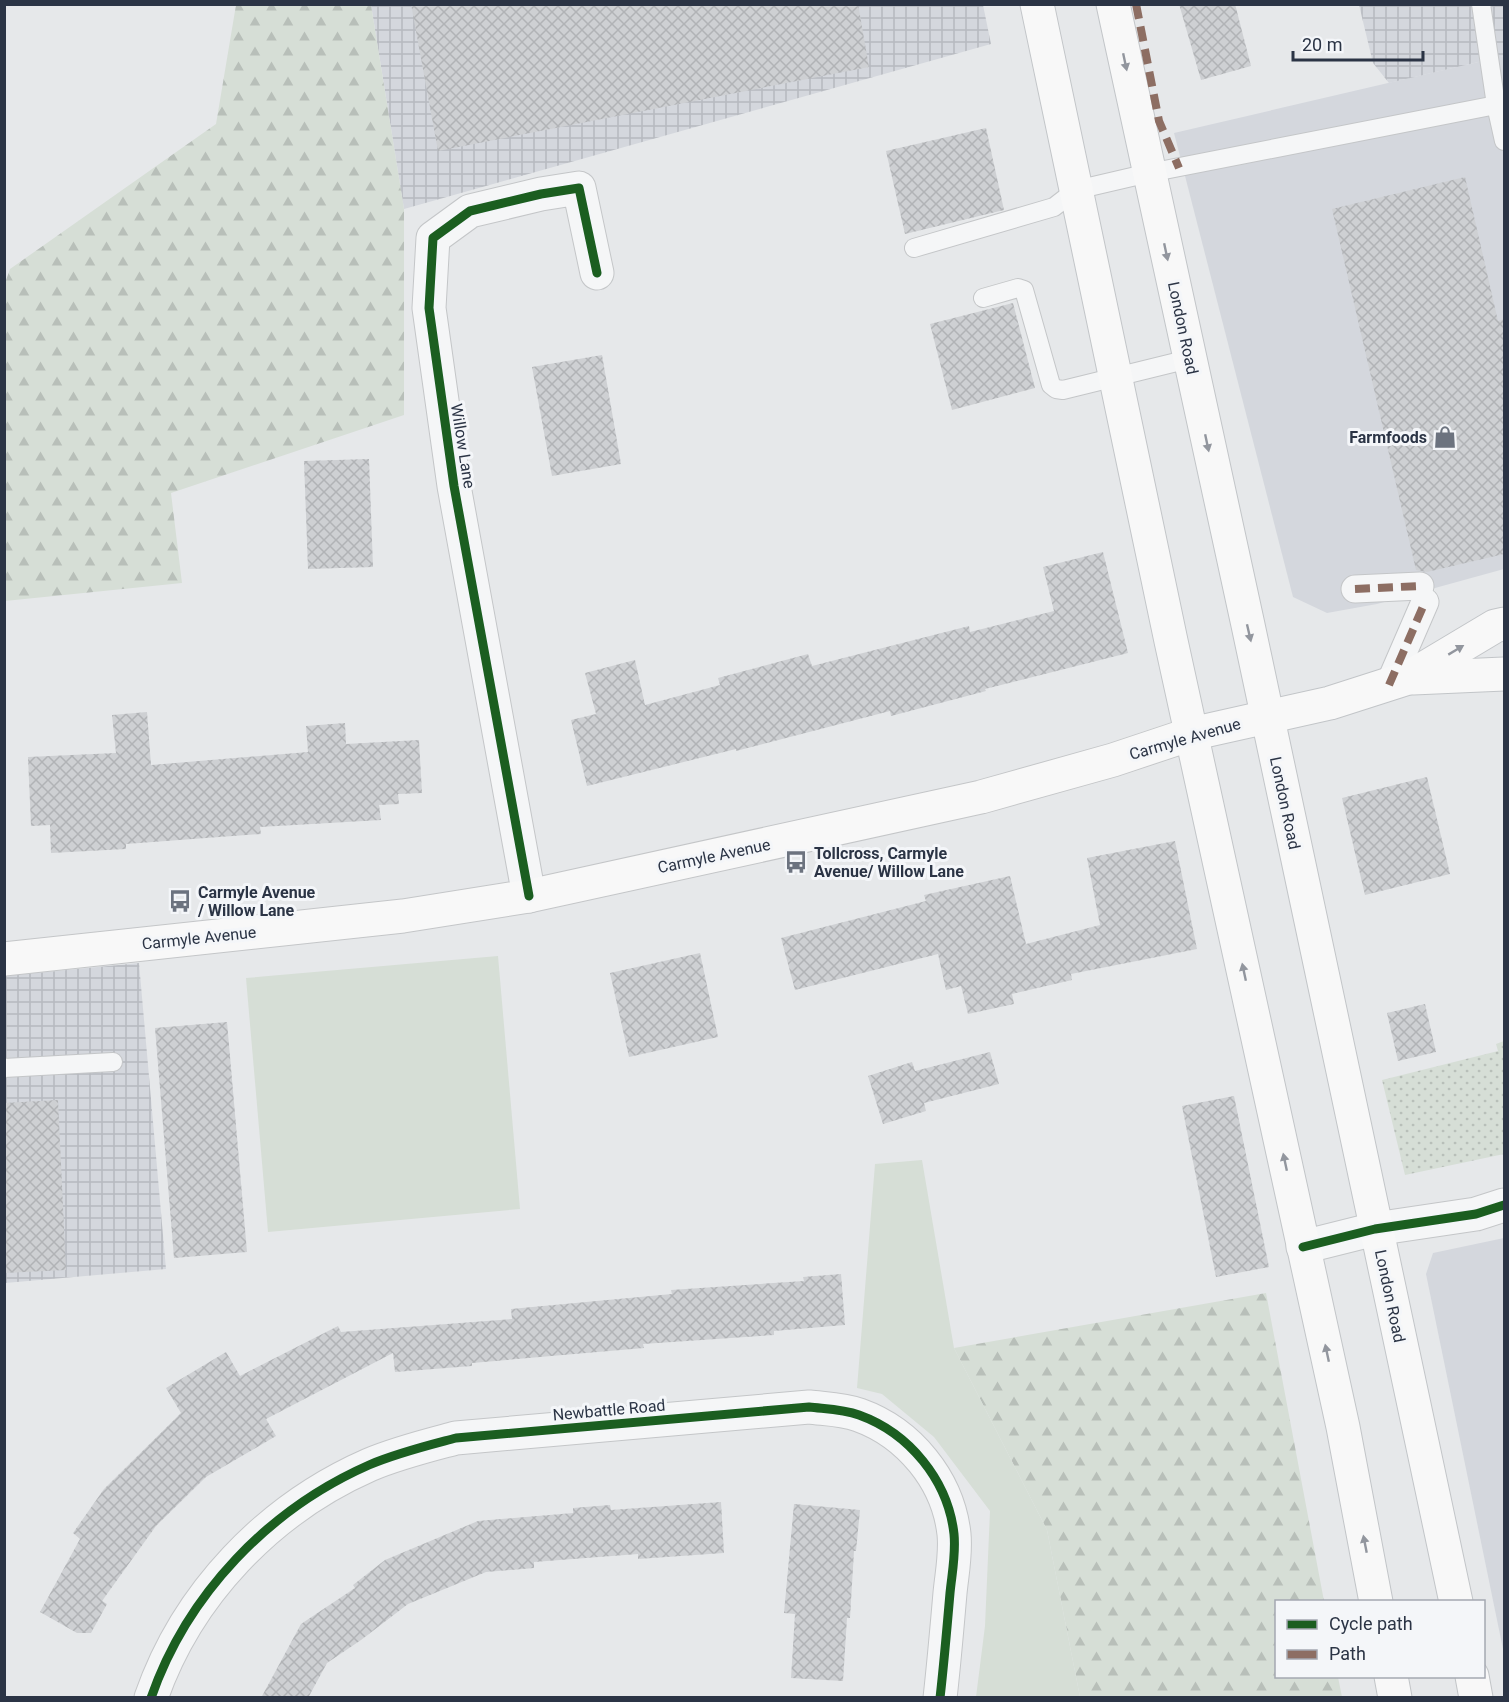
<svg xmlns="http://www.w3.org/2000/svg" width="1509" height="1702" font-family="Roboto,sans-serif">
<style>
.built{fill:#d4d7dd}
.industrial{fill:url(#industrial-grid)}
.grass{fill:url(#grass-dots)}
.forest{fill:url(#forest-firs)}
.park{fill:#d6ded6}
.building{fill:url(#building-cross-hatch)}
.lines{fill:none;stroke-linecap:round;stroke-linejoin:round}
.service-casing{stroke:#c4c6c8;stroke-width:20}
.pedestrian-casing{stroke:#c4c6c8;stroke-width:29}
.minor-casing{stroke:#c4c6c8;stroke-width:35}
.secondary-casing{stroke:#c4c6c8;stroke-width:35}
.primary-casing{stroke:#c2c5c8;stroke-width:35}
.service{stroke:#f5f6f7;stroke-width:18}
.pedestrian{stroke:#f5f6f7;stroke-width:27}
.minor{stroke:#f5f6f7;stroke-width:33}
.secondary{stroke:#f8f8f8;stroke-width:33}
.primary{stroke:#f8f8f8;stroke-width:33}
.quiet{stroke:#8d6e63;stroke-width:8;stroke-dasharray:15 8;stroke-linecap:butt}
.cycleway-casing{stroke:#f4f6f9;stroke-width:13}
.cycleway{stroke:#1b5e20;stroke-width:9}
.oneway{fill:#92969e}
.labels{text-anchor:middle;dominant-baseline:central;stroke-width:6;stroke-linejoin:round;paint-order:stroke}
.street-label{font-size:16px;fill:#2b3445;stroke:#f4f6f9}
.poi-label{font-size:16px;font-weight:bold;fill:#2b3445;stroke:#f4f6f9;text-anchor:start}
</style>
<defs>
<pattern id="industrial-grid" width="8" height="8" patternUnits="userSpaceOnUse" patternTransform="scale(1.5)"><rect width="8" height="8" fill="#d4d7dd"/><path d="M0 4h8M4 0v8" fill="none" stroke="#b6b9bf"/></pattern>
<pattern id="grass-dots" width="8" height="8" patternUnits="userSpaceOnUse" patternTransform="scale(1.5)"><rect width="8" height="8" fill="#d6ded6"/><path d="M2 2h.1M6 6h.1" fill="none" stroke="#b8bfb9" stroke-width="1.8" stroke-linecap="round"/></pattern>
<pattern id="forest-firs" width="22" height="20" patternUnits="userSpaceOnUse" patternTransform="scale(1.5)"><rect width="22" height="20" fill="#d6ded6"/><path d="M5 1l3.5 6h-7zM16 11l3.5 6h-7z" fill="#b8bfb9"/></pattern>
<pattern id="building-cross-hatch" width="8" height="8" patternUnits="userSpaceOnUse" patternTransform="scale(1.5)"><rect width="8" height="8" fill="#ced0d3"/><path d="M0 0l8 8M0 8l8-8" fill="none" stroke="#b1b3b6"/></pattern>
</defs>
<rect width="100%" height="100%" fill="#e6e8ea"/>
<!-- built -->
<g class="built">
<path d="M1504,56v513l-127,35 -50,9 -34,-16 -119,-464z"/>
<path d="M1504,1238v416l-78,-380 7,-21z"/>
</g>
<!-- industrial -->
<g class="industrial">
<path d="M371,5h612l8,39 -587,165z"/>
<path d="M1359,5h145v51l-115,27 -16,-20z"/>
<path d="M139,963l27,306 -161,14v-307z"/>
</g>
<!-- grass -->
<path class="grass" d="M1504,1041v113l-99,21 -23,-95 116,-29 -2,-7z"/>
<!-- forest -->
<g class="forest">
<path d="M236,5h135l33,204v206l-233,78 11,90 -177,18 -1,-315 6,-17 206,-145z"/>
<path d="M1266,1293l58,308 -48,1v74l62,1 4,20h-262l-33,-167 -93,-182z"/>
</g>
<!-- park -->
<g class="park">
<path d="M498,956l22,253 -252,23 -22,-254z"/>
<path d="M922,1160l32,188 93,182 33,167h-104l9,-71 5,-115 -56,-74 -52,-43 -25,-6 18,-224z"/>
</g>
<!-- building -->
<g class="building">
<path d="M411,4h447l11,63 -431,84z"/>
<path d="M1179,4h56l16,62 -50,14z"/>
<path d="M986,128l18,82 -99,24 -19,-83z"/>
<path d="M1465,177l33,144 6,-2v235l-77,18 -11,-2 -84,-361z"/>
<path d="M1013,303l22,85 -83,22 -22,-86z"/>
<path d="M602,355l19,109 -69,12 -20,-109z"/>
<path d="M369,459l4,108 -65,2 -4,-108z"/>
<path d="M1103,552l25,101 -143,36 1,2 -95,25 -1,-5 -154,40v-2l-149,37 -16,-66 25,-6 -11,-41 50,-13 10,45 75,-20 -2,-7 90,-24 4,12 157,-40 1,6 84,-21 -11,-44z"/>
<path d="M147,712l4,53 157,-13 -2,-26 39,-3 1,21 73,-4 3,53 -24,1 1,10 -20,1 2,15 -121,7 1,7 -135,10v5l-75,4 -1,-28 -19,1 -3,-69 88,-4 -4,-38z"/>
<path d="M1427,777l23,97 -85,21 -23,-97z"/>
<path d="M1175,841l22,108 -126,25 1,6 -60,14 2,10 -46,10 -7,-28 -15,4 -8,-36 -143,36 -14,-52 145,-37 -2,-6 86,-19 16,68 74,-19 -13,-67z"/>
<path d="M700,953l18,84 -89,20 -19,-84z"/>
<path d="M1425,1004l11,48 -38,9 -11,-48z"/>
<path d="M227,1022l20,230 -73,6 -19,-230z"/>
<path d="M990,1052l9,32 -75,19 2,8 -43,13 -15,-48 44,-14 3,9z"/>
<path d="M1234,1096l35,171 -53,10 -34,-171z"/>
<path d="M58,1100l8,170 -62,3v-170z"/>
<path d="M841,1274l4,51 -71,6v4l-131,9 1,4 -172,15v3l-77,6 -2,-19 -127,66 10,17 -70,41 -50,49 -54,75 5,3 -16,29h-14l-37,-21 40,-73 -7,-6 31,-44 77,-76 -15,-25 60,-36 14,24 98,-50 3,6 171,-13 -1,-10 161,-15 -1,-4 133,-9 -1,-4z"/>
<path d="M721,1502l3,51 -86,6v-5l-104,8v6l-48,4 -78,32 -47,36 -34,23 -19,35h-47l40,-74 54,-36 -2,-3 32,-25 93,-39 95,-8v-5l37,-3 1,5z"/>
<path d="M794,1504l66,6 -4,41h-2l-4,67h-3l-4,63 -52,-3 4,-64 -11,-1z"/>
</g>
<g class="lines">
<!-- service casing -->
<g class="service-casing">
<g id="service">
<path d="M1481,4l15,101 8,36"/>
<path d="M914,248l140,-41 22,-17 73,-17 347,-68"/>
<path d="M983,298l35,-10 6,2 27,95 5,4 7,1 126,-31"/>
<path d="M4,1068l109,-6"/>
</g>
</g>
<!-- pedestrian casing -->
<g class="pedestrian-casing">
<g id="pedestrian">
<path d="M1355,589l65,-3"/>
<path d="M1389,685l36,-83"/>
</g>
</g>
<!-- minor casing -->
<g class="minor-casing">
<g id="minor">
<path d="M529,896l-75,-410 -25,-178 4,-70 37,-27 71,-17 38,-6 18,85"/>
<path d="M1303,1247l72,-18 101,-15 28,-9"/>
<path d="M151,1698c36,-104 118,-189 218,-233 28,-12 57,-19 87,-27l353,-31c17,2 34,2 50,8 50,18 89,65 95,119 2,20 -2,39 -4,59 -3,35 -6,70 -10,105"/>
</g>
</g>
<!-- secondary casing -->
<g class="secondary-casing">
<path id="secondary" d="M4,959l399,-43 126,-20 452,-99 132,-37 78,-26"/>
</g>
<!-- primary casing -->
<g class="primary-casing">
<g id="primary">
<path d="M1037,4l134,637 172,786 33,175"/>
<path d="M1113,4l135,621 208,977"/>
<path d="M1413,678l91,-4"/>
<path d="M1191,734l139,-31 78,-25 87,-52 9,-2"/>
<path d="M1391,1676l4,22"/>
<path d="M1472,1676l4,22"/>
</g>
</g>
<!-- service -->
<use href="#service" class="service"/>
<!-- pedestrian -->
<use href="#pedestrian" class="pedestrian"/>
<!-- minor -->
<use href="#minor" class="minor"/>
<!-- secondary -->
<use href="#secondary" class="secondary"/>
<!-- primary -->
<use href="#primary" class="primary"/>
<!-- quiet -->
<g class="quiet">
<path d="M1136,4l23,117 20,47"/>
<path d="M1355,589l65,-3"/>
<path d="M1389,685l36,-83"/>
</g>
<!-- cycleway casing -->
<g class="cycleway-casing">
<g id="cycleway">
<path d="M529,896l-75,-410 -25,-178 4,-70 37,-27 71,-17 38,-6 18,85"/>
<path d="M1303,1247l72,-18 101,-15 28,-9"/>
<path d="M151,1698c36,-104 118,-189 218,-233 28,-12 57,-19 87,-27l353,-31c17,2 34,2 50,8 50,18 89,65 95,119 2,20 -2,39 -4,59 -3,35 -6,70 -10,105"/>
</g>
</g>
<!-- cycleway -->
<use href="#cycleway" class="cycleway"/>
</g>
<!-- one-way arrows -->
<defs><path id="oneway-solid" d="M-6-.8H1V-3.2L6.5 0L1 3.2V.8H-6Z" transform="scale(1.5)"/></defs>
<g class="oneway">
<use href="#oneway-solid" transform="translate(1125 62) rotate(78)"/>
<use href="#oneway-solid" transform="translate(1166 252) rotate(78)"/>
<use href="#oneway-solid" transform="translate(1207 443) rotate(78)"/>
<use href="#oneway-solid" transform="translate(1249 633) rotate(77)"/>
<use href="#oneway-solid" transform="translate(1456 650) rotate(-31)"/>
<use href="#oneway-solid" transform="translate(1244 972) rotate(-102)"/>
<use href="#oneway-solid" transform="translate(1285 1162) rotate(-102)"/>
<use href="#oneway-solid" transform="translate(1327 1353) rotate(-102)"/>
<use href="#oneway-solid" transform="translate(1365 1544) rotate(-101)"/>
</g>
<!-- icons -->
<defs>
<g id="shop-bare" transform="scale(1.8)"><path d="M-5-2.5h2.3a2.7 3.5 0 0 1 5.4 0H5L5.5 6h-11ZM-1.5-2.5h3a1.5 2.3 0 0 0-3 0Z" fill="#6c737f" stroke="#f4f6f9" stroke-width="2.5" paint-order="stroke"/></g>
<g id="bus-bare" transform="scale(1.8)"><path d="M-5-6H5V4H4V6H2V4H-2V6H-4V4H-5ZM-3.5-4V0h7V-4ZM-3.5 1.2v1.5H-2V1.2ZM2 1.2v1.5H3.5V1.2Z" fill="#6c737f" stroke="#f4f6f9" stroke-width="2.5" paint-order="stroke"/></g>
</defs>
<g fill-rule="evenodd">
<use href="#shop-bare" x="1445" y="437"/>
<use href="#bus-bare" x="796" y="862"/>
<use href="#bus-bare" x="180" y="901"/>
</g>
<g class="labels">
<!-- street labels -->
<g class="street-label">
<text transform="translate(1183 328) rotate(78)">London Road</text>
<text transform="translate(463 446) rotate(81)">Willow Lane</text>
<text transform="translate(1185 739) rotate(-16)">Carmyle Avenue</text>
<text transform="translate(1285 803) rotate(78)">London Road</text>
<text transform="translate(714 856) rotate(-12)">Carmyle Avenue</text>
<text transform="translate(199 938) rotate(-6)">Carmyle Avenue</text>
<text transform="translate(1390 1296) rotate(78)">London Road</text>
<text transform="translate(609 1410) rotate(-5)">Newbattle Road</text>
</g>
<!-- poi labels -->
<g class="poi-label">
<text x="1427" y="437" text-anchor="end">Farmfoods</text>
<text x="814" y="853">Tollcross, Carmyle<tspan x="814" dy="18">Avenue/ Willow Lane</tspan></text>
<text x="198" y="892">Carmyle Avenue<tspan x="198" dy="18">/ Willow Lane</tspan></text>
</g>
</g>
<!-- border -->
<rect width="1509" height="1702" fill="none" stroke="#2b3445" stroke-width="12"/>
<!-- legend -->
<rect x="1275" y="1600" width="210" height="78" fill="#f4f6f9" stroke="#a4a8b1" stroke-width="1.5"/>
<rect x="1287" y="1620" width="30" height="9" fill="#1b5e20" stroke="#a4a8b1" stroke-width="1.5"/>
<text x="1329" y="1630" font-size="18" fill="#2b3445">Cycle path</text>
<rect x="1287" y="1650" width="30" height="9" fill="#8d6e63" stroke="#a4a8b1" stroke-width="1.5"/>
<text x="1329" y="1660" font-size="18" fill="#2b3445">Path</text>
<!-- scale -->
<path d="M1293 51v9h130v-9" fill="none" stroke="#2b3445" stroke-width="3"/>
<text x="1302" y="51" font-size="18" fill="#2b3445" stroke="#f4f6f9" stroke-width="4.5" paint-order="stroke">20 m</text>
</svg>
